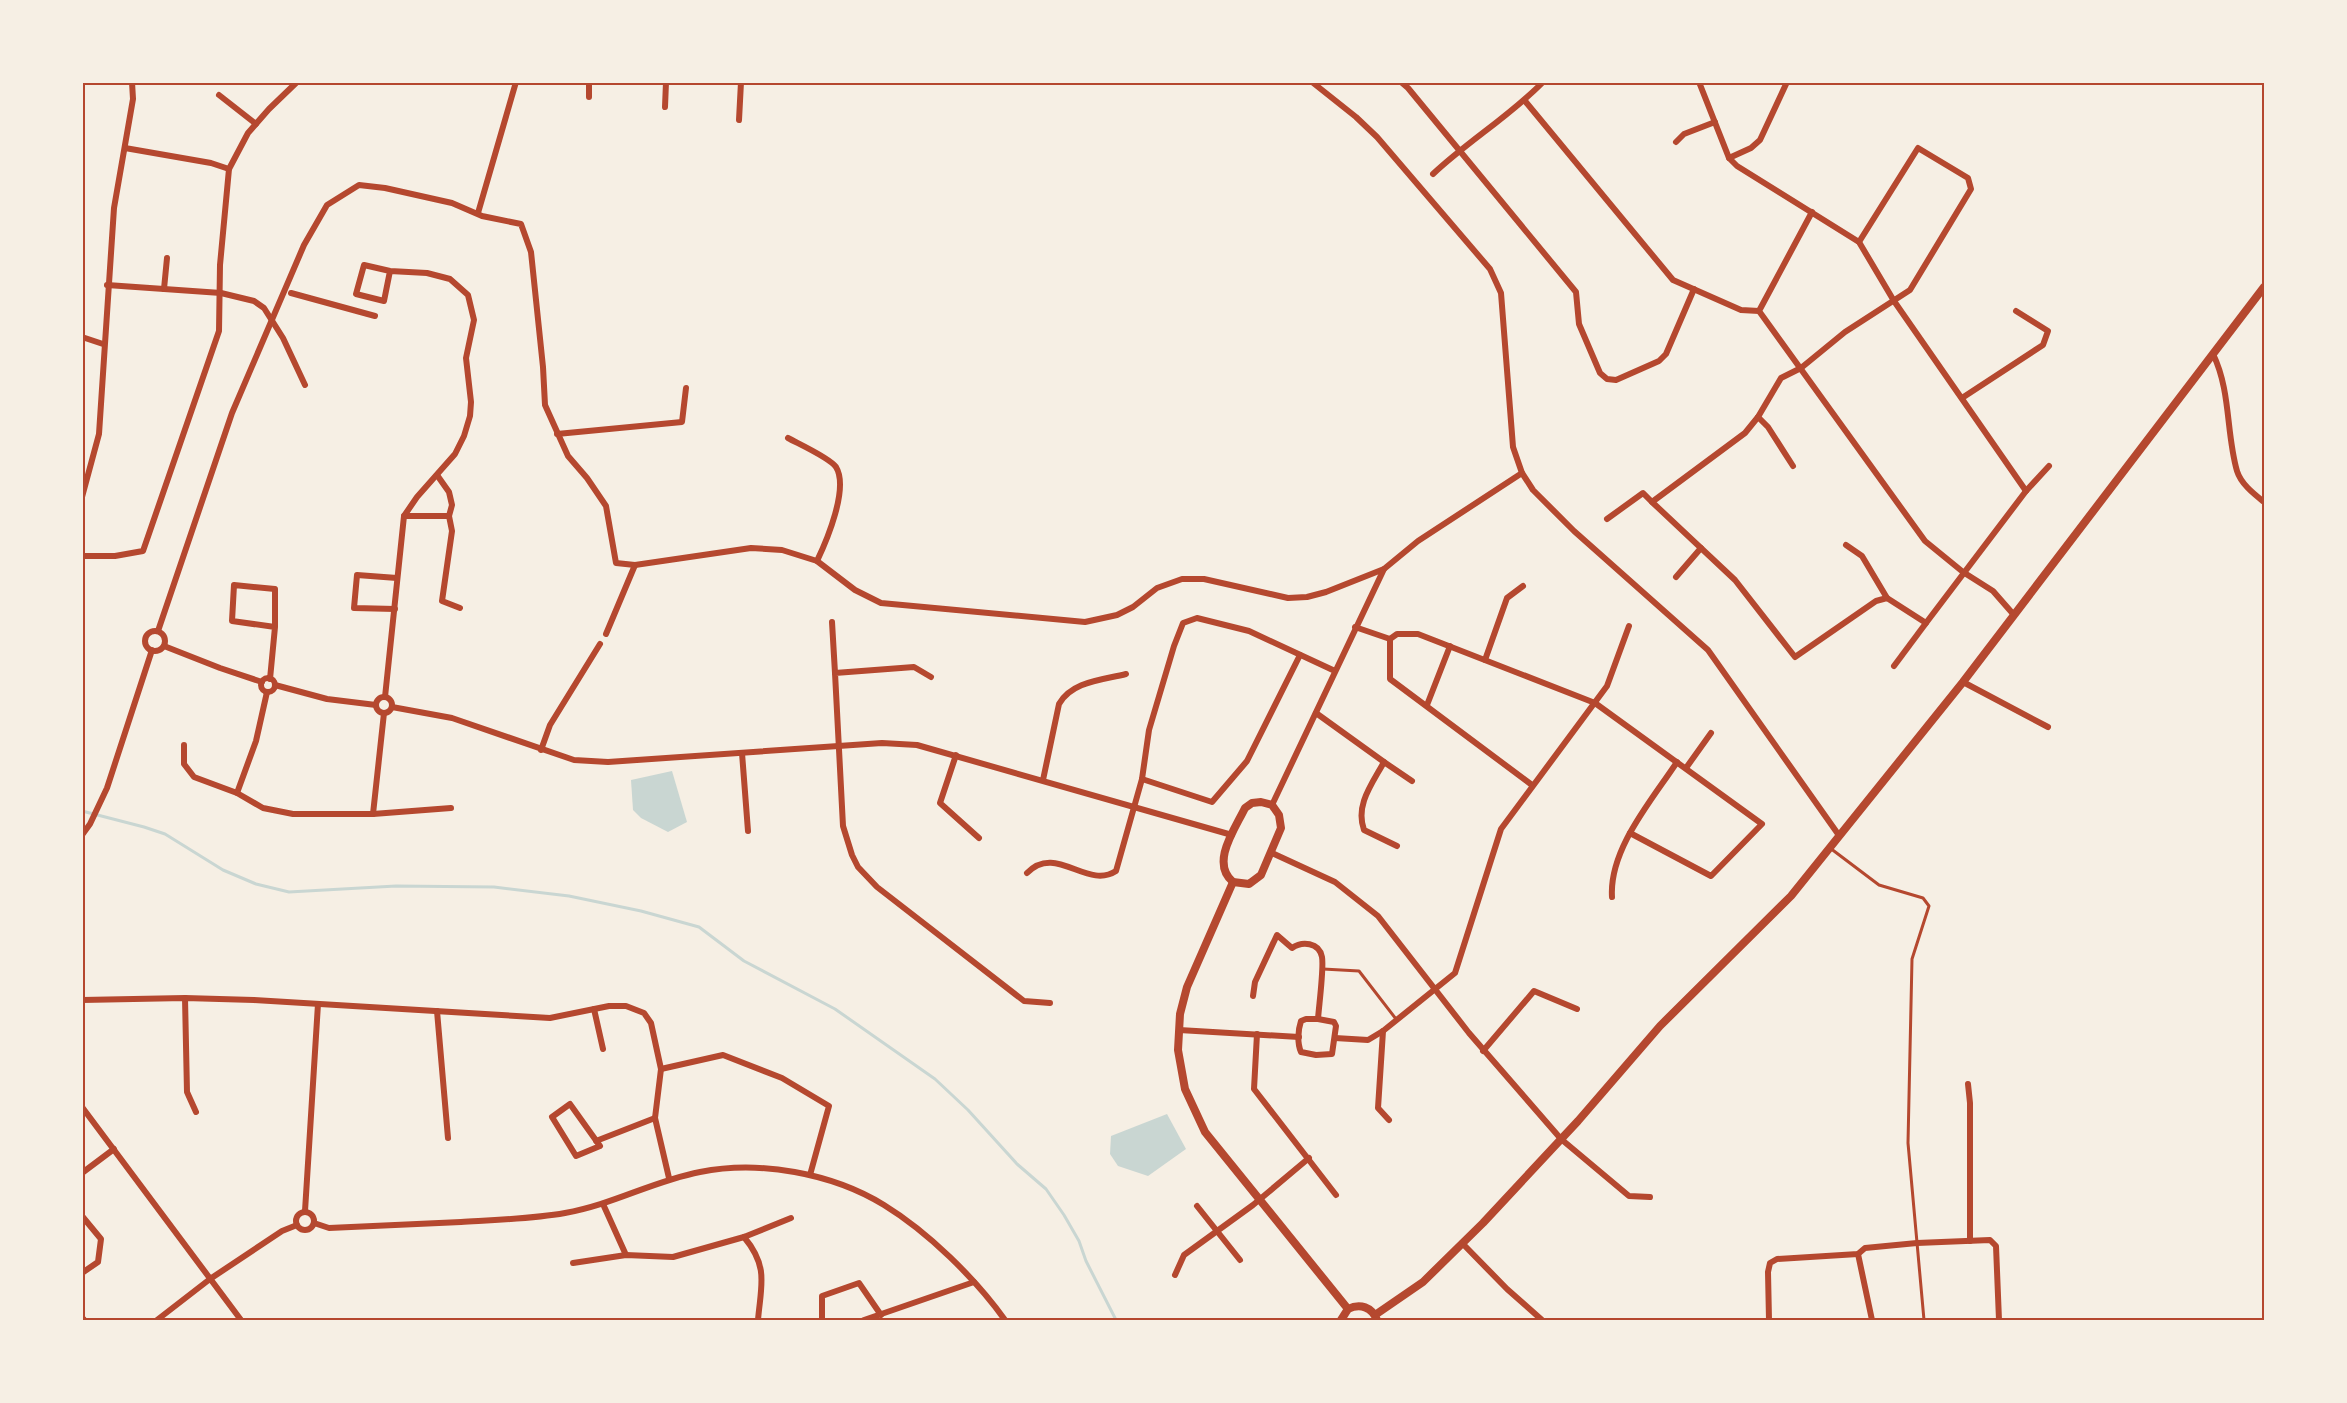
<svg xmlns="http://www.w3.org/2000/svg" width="2347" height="1403" font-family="Helvetica,sans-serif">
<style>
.water{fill:#c9d6d2}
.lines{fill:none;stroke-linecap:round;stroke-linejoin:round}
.stream{stroke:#c9d6d2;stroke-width:3}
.service{stroke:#b5482f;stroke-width:3}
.minor{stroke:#b5482f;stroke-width:6}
.tertiary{stroke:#b5482f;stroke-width:8}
.secondary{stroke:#b5482f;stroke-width:8}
.neatline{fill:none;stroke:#b5482f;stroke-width:2}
</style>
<rect width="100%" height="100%" fill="#f6efe4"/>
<!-- water -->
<g class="water">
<path d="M672,771l15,51 -19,10 -27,-14 -8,-8 -2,-30z"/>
<path d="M1167,1114l19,35 -38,27 -30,-10 -8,-12 1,-18z"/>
</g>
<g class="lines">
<!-- stream -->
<path class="stream" d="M82,811l62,16 21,7 58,36 33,14 33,8 107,-6 98,1 75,9 72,15 58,16 45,34 91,48 100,70 33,31 49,54 29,25 18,26 15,26 7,20 30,59"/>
<!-- service -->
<g class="service">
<path d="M1830,848l49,37 44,13 6,8 -17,53 -4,184 16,177"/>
<path d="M1323,969l36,2 37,48"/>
</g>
<!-- minor -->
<g class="minor">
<path d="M1312,82l44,35 21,20 113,132 11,24 12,154 9,26 11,17 41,41 134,119 130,184"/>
<path d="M1401,82l7,6 168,204 3,32 21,49 7,6 9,1 43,-19 7,-7 28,-65"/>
<path d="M1699,82l30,76 8,8 122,76 35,59 132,190"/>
<path d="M219,95l37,29"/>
<path d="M589,97v-15"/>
<path d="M1525,101l148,179 68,30 18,1"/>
<path d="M665,107l1,-25"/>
<path d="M739,120l2,-38"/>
<path d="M1676,142l8,-8 31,-12"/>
<path d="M125,148l86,15 18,6"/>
<path d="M1729,158l22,-10 9,-8 27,-58"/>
<path d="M1433,174c35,-33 77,-58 110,-92"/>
<path d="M1812,212l-53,99 166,230 38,31 30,19 21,24"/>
<path d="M478,213l38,-131"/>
<path d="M1859,242l59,-94 50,30 3,11 -61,101 -65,42 -44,36 -20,10 -23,39 -13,16 -93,69 83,78 60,77 81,-56 11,-3 39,25 100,-132 23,-25"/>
<path d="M107,285l114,8 33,8 10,7 19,30 22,47"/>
<path d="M164,289l3,-31"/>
<path d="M291,293l84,23"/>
<path d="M82,337l21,7"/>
<path d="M2213,354c18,37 13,79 24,117 4,13 17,23 27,31"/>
<path d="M1962,398l81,-53 5,-14 -32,-20"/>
<path d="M1758,417l10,10 25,39"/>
<path d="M557,434l125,-12 4,-34"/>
<path d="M788,438c11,6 42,20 48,29 13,21 -9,73 -19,94"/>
<path d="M437,475l12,17 3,13 -3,11 3,15 -10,70 18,7"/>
<path d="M82,497l17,-63 15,-226 19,-109 -1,-17"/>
<path d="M404,516h45"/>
<path d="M1607,519l36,-26 9,9"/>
<path d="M1846,545l16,11 25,42"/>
<path d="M82,556h33l28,-5 76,-220 1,-66 9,-96 19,-36 21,-24 28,-27"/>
<path d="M1676,577l25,-29"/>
<path d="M395,609l-41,-1 3,-33 40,3"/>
<path d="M832,622l3,51"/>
<path d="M1355,627l35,12"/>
<circle cx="155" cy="641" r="10"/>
<path d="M158,631l74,-218 72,-168 23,-40 32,-20 26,3 67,15 30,13 39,8 10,28 12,115 2,38 23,51 19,22 19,28 10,57 19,2 116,-17 31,2 35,11 38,29 26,13 204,19 32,-7 16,-8 24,-19 25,-9h22l84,19 19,-1 19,-5 58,-23 34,-28 104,-68"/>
<path d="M606,634l29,-69"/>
<path d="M1390,639l7,-5h21l177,69 167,121 -51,52 -81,-43"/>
<path d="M1390,639v40l142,106"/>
<path d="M164,646l56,22 42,14"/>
<path d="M1485,660l22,-62 16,-12"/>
<path d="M1894,666l32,-43"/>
<path d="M931,677l-17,-10 -79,6 8,153 9,29 6,12 19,20 147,114 26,2"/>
<circle cx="268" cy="685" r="7"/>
<path d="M270,679l5,-52v-38l-41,-4 -2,36 43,6"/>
<path d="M1963,682l85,45"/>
<path d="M275,685l52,14 49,6"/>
<path d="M385,697l19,-181 13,-19 38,-43 9,-18 6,-20 1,-14 -5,-44 8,-38 -6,-25 -18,-16 -23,-6 -37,-2 -26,-6 -8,29 28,7 6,-30"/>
<circle cx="384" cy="705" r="8"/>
<path d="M1427,705l23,-59"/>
<path d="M392,707l60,11 122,42 34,2 274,-19 35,2 315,90"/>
<path d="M1316,713l68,49c-12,22 -29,43 -20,68l33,16"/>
<path d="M184,745v19l10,13 43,16 26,15 30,6h80l78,-6"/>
<path d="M541,750l9,-25 50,-81"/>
<path d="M742,753l6,78"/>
<path d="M956,755l-16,48 39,35"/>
<path d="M1384,762l28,19"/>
<path d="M1686,768l25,-35"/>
<path d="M1142,779l70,23 35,-41 53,-106"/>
<path d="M1043,780l16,-76c13,-23 44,-24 67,-30"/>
<path d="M237,793l19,-52 11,-49"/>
<path d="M1272,805l112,-236"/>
<path d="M373,814l11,-101"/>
<path d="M82,835l8,-11 17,-36 45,-138"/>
<path d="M1272,853l63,29 43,34 91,117 92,106 68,57 21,1"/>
<path d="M1027,873c29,-30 60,17 89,-2l26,-92 7,-49 25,-84 9,-23 14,-5 52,13 86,40"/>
<path d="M1612,897c-3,-48 40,-97 65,-135"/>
<path d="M1253,996l2,-14 22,-47 15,13c10,-7 27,-6 30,9 2,11 -3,48 -4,62"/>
<path d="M185,998l2,94 9,20"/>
<path d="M82,1000l103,-2 69,2 296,18 59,-12h17l18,7 7,10 10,46 -6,49 14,60"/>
<path d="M594,1009l9,40"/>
<path d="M437,1011l11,127"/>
<path d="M1306,1019h12l16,3 2,4 -4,28 -16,1 -15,-3c-4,-9 -3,-22 0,-31z"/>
<path d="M1179,1030l120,7"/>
<path d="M1383,1031l-5,77 11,12"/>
<path d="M1257,1034l-3,55 82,106"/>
<path d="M1335,1038l33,2 15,-9 72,-58 46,-144 106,-143 22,-60"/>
<path d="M1483,1051l51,-60 43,18"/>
<path d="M661,1069l62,-14 59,23 47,28 -19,69"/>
<path d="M1968,1084l2,19v138"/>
<path d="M570,1104l30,42 -24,10 -24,-39z"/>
<path d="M82,1107l159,213"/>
<path d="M596,1141l59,-23"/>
<path d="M82,1173l32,-24"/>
<path d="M603,1204l23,51"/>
<path d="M1197,1206l43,54"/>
<path d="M305,1211l13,-207"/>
<circle cx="305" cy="1221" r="9"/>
<path d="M82,1216l19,23 -3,23 -16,11"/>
<path d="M314,1223l15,5c44,-2 88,-4 132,-6 35,-2 70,-3 104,-9 47,-8 88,-32 135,-41 59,-12 132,1 184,33 44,27 91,73 121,115"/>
<path d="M744,1237c25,30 17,48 14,83"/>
<path d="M1462,1243l45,46 35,31"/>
<path d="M1858,1254l14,66"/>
<path d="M573,1263l53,-8 47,2 71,-20 47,-19"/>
<path d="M1175,1275l9,-20 69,-50 56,-47"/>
<path d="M157,1320l53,-41 72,-48 15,-6"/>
<path d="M822,1320v-24l37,-13 22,32"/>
<path d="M864,1320l110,-38"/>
<path d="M1769,1320l-1,-48 2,-9 7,-4 81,-5 7,-6 52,-5 73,-3 6,6 3,74"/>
</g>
<!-- tertiary -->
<g class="tertiary">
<path d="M1261,802l11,3 7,10 2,13 -20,47 -12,9 -16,-2c-23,-19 2,-53 12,-74l7,-5z"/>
<path d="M1233,882l-46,105 -7,27 -2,36 7,39 20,43 143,177"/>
<path d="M1375,1315l48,-33 60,-59 95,-102 82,-95 131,-130 172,-214 301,-395"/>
</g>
<!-- secondary -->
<g class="secondary">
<path d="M82,1319l1,1"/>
<path d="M1341,1320l7,-11c12,-6 24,-2 29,11"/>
</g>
</g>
<!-- border -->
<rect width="2347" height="1403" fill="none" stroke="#f6efe4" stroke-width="168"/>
<rect x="84" y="84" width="2179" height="1235" class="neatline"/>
</svg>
